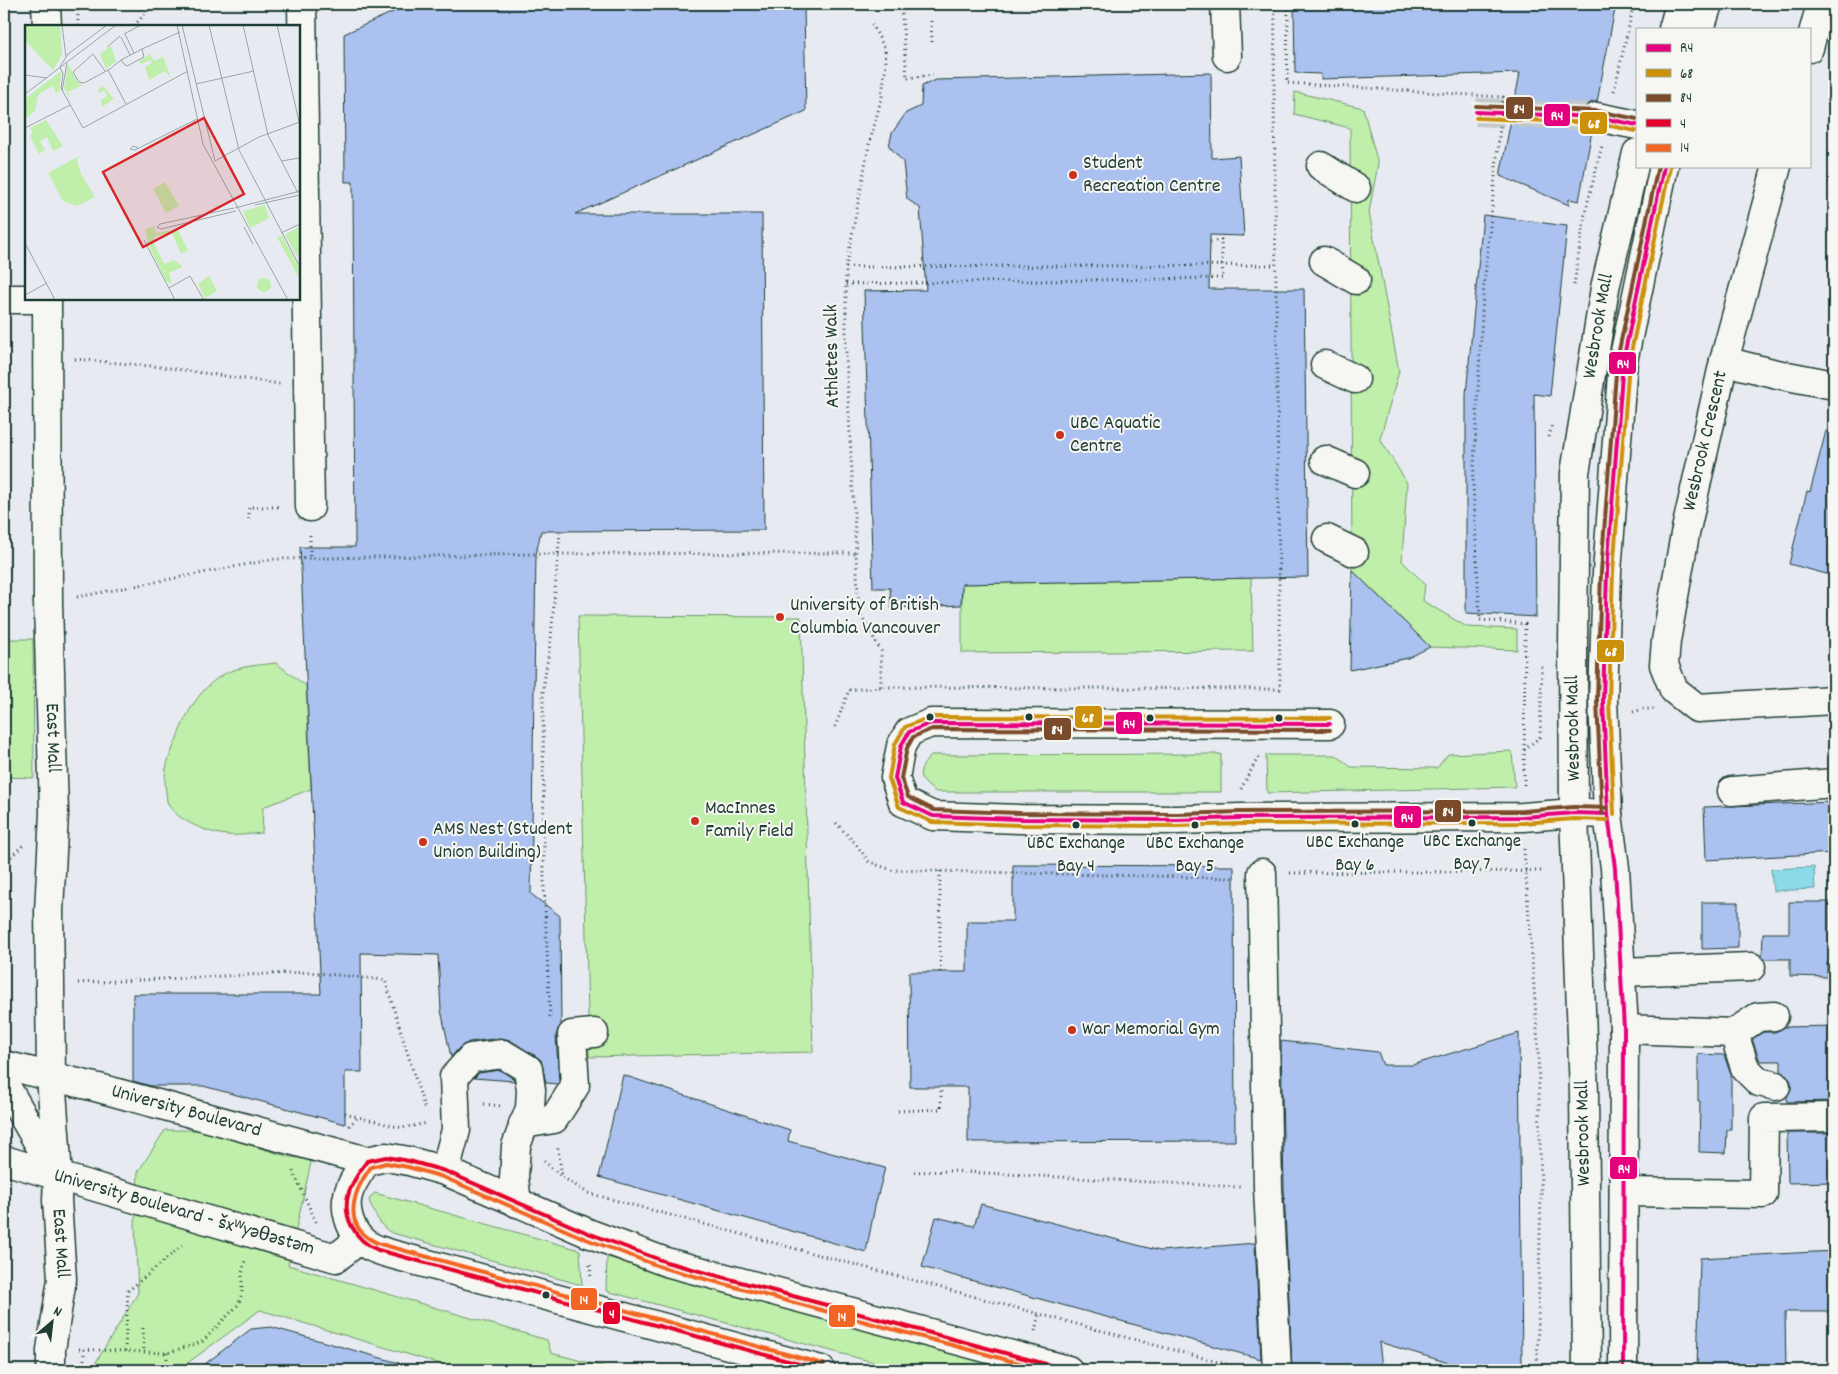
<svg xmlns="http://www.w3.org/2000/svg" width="1838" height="1374" font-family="Dekko,sans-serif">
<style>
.green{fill:#c0eeab;stroke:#709670}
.water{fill:#8bdae8;stroke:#609ba0}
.building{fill:#abc1ef;stroke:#1f3d34}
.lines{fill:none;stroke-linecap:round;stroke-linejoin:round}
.minor-tunnel{stroke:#bfc8cb;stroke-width:28;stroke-dasharray:28 14;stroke-linecap:butt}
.minor-casing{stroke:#1f3d34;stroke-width:31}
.major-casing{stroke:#1f3d34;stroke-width:31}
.path{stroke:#1f3d34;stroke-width:3;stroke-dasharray:1 4;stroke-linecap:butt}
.minor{stroke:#f6f6f2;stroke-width:28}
.major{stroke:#f6f6f2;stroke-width:28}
.bus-1-casing{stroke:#f6f6f2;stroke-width:8}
.bus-2-casing{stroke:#f6f6f2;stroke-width:8}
.bus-3-casing{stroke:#f6f6f2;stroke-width:8}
.bus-4-casing{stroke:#f6f6f2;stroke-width:8}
.bus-5-casing{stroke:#f6f6f2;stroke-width:8}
.bus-1{stroke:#e5007d;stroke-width:4}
.bus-2{stroke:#cc910a;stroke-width:4}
.bus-3{stroke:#7a4b2a;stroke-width:4}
.bus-4{stroke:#e4002b;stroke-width:4}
.bus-5{stroke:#f26522;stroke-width:4}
.poi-dot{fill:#c8321e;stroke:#f6f6f2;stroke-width:2}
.bus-dot{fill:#1f3d34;stroke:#f6f6f2;stroke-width:2}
.labels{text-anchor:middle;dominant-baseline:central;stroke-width:4;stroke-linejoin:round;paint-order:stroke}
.bus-label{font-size:19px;fill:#1f3d34;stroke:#f6f6f2}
.poi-label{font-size:20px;fill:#1f3d34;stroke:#f6f6f2;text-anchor:start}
.street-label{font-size:20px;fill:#1f3d34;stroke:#f6f6f2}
.inset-road{fill:none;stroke:#97a5a5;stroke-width:1}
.view{fill:#d62828;fill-opacity:0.15;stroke:#d62828;stroke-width:2.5}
.inset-edge{fill:none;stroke:#1f3d34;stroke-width:2.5}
.line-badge{stroke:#f6f6f2;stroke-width:2}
.badge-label{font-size:14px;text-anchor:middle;font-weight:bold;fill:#fff}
</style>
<rect width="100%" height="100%" fill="#e7ebf1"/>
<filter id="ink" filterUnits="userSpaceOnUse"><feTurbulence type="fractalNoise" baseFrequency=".02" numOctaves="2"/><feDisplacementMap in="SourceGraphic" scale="10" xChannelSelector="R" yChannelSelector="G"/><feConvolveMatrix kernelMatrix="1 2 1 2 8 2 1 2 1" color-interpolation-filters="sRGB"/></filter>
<g filter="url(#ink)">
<!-- green -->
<g class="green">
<path d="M1295,92l68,16 15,56 -9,48 30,159 -19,68 27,44 -5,78 23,23 -2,17 44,26 50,2v21l-87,-3 -78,-77 -2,-442 -56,-14z"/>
<path d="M1251,578l2,73 -291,2v-69z"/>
<path d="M578,616l223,1 12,435 -224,5z"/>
<path d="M4,639h29l1,139 -30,-1z"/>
<path d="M276,663l30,23 5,103 -48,18 -1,26c-13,1 -28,4 -42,1 -16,-3 -48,-16 -53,-33 -1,-7 -2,-16 -2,-23 0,-14 7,-27 12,-40 9,-25 23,-50 47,-64 15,-8 35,-9 52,-11z"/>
<path d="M1512,751l3,36 -248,6 -1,-38h70l15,12 86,1 11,-14z"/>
<path d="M1221,754v38h-285c-19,-13 -21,-20 -4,-37z"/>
<path d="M165,1130h33l92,27 22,1 -24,107 259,75 4,13 66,17h-157l-200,-60 -82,60h-82v-8l42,-69 -3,-69 3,-52z"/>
<path d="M375,1193l205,57 2,35 -190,-52c-12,-5 -17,-20 -23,-32l2,-5z"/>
<path d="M607,1257l413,112v1h-117l-297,-79z"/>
</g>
<!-- water -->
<path class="water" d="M1814,867l1,22 -42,2 -2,-22z"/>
<!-- building -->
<g class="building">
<path d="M411,4h393l2,107 -231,103h187l2,316 -223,1 -5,23 -5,340 29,22 1,109 -3,4 -2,7 3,46 -1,2 -12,-1 -5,-23 -31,-20 -9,-2 -32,4 -10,6 -8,9 -10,-47 -3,-55 -77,-2 1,119h-17v52l-142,-38h-52l-18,-5v-87h188l-21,-447h55l-2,-365h-8l-1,-148z"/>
<path d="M1294,4h322l-19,98h-5l-6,4 -4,8v8l4,6 6,3 -13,70 -10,-2v6l-69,-29 20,-103 -199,6v-5l-26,-1z"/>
<path d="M1211,73l1,85 27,-2 5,80 -34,-1 -1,54h95l4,288 -346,7 -1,21 -70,3 -1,-20h-17l-9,-297 62,-1 -6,-82 -13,-9 -4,-37 -14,-16 3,-13 14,-20 15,-7 1,-20 14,-6z"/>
<path d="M1483,215l84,11 -17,170 -16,-2 2,223 -70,-4v-219z"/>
<path d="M1826,431l8,1v144l-45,-12 18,-73 3,1z"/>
<path d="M1352,570l78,77 -22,11 -58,12z"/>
<path d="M1834,802v51l-128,7 -2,-53z"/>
<path d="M1013,865l221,1 1,275 -267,1v-55h-58l-1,-115h58v-51h46z"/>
<path d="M1702,902h36v46l-36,1z"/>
<path d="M1789,902h42v25h3v36h-7v14l-37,-1v-17h-26l-2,-2 1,-24h26z"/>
<path d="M1834,1026v75l-47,1v-5l4,-8v-7l-4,-7 -6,-3v-11h-21l-8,-22 11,-7h12l10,-5z"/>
<path d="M1519,1033l3,337h-50l-93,-28 3,25 -31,3h-59l-8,-183 -3,-146 97,11 5,13h29z"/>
<path d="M1698,1054l26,1 7,20v55h-4l-1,23 -27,-1 1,-51h-2z"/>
<path d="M500,1070l14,9v2l-40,-3 5,-5z"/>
<path d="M623,1075l167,55 -2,11 97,27 -10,38 -9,46 -267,-75z"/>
<path d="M1787,1133h47v49l-46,1z"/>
<path d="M981,1204l179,47 95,-8 6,116 -339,-92 14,-50 38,9z"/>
<path d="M1834,1251v61h-49l1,58h-89l3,-112z"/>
<path d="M271,1327l128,36 -1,7h-201l54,-41z"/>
</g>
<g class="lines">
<!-- minor-tunnel -->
<path class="minor-tunnel" d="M1476,112l121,5"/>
<!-- minor casing -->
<g class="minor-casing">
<g id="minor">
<path d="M46,4l1,22"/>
<path d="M302,4l8,503"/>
<path d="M1225,4l2,52"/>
<path d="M1809,48l12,-44"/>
<path d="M1597,117l40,8"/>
<path d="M1321,166l35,22"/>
<path d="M1777,166l-53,195 -39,173 -19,107 -2,24 10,25 23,18 137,-8"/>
<path d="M1324,261l32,19"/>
<path d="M4,299h43"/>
<path id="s1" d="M47,299l1,304 6,210 -5,98 1,73 1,92 7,100 -1,24 5,79 -11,71v20"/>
<path d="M1724,361l53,13 57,11"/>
<path d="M1325,365l30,14"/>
<path d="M1325,460l30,13"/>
<path d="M1327,539l27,13"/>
<path d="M1330,724l-399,-1 -22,9 -8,14 -6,32 8,24 30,14 87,3 157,1 63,-2 283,-1 51,-4 34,1"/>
<path d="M1732,791l102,-8"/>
<path d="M1262,873l6,315 9,182"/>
<path d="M1621,972l130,-5"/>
<path d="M1624,1029l110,4 24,-16 16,-1"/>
<path d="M1734,1033l11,35 14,14 17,4"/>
<path id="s2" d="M4,1065l95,23 268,73"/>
<path d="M4,1083l50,87"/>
<path d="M523,1124l31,-5 21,-33 -3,-51 22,-2"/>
<path d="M4,1160l332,98 24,-19"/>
<path d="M445,1171l11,-41 -2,-53 17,-19 32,-4 25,15 3,21 -1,18 -14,38 -2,32 3,25"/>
<path d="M1624,1192l139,2 1,-76 70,-1"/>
<path d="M821,1370l-430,-116c-11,-3 -24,-7 -31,-15 -10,-11 -16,-30 -12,-44 3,-12 11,-23 19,-34l19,-4 23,4 36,10 143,62 78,29 402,108"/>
</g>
</g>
<!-- major casing -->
<g class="major-casing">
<g id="major">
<path d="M1673,29l7,-25"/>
<path d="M1700,29l8,-25"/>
<path id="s3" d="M1587,1370l-3,-276 -10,-281 -1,-168 2,-172 30,-185 32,-135"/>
<path d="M1623,1370l1,-341 -9,-161 -7,-54 -5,-114 4,-128 16,-211 41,-195"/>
</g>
</g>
<!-- path -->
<g class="path">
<path d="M901,4l6,74 26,-3"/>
<path d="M1288,4l-1,79 216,14 -20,199 -10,188 7,136 45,4 -1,164"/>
<path d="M331,7l12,-3"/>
<path d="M931,21l1,21"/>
<path d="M872,24l13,25 1,13 -4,34 -13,49 -23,122v90l13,255 22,39v36"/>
<path d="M78,26v-22"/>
<path d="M134,26l20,-22"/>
<path d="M1614,91l20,-87"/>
<path d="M846,267l430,-2"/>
<path d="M846,284l377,-6 -2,-38 -11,2"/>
<path d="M1574,285l11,-72 17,-67"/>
<path d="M75,359l87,8 118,17"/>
<path d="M1549,437l3,-13"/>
<path d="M249,519v-12h32"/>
<path d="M310,535v24"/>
<path d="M77,597l198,-38 261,-5 319,-1"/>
<path d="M1633,712l10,-3h11"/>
<path d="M835,727l14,-37 32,-3 399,2 -6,-599 1,-86"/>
<path d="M1524,750l16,-13 2,-71"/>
<path d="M1241,789l19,-35"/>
<path d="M836,823l20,21 13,18 23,8 342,8"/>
<path d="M1524,849l14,195 3,147 -4,179"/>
<path d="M4,864l19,-19"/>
<path d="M940,871v101"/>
<path d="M1290,873l251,-2"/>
<path d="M78,983l230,-11 77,8 40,130"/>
<path d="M550,1017l-6,-131 -1,-197 8,-51 9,-106"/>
<path d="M484,1104l17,2"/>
<path d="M898,1111l43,-2v-22"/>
<path d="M345,1113l13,4"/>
<path d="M349,1126l9,-9 44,11 25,-5"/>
<path d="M558,1148l4,29 26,16 660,177"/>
<path d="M544,1161l18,16"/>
<path d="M293,1171l23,51"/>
<path d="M914,1172l35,-1 291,16"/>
<path d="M590,1265l1,14"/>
<path d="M143,1328l1,24"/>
<path d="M1035,1331l4,-17"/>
<path d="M79,1349l88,4 35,-11 36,-37 4,-12v-20l3,-12"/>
<path d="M84,1349v21"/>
<path d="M125,1351l3,-60 56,-47"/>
<path d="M167,1353v17"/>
</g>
<!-- minor -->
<use href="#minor" class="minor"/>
<!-- major -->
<use href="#major" class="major"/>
<!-- bus-1 casing -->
<g class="bus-1-casing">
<g id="bus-1">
<path d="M1476,112l121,5 40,8"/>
<path d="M1330,724l-399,-1 -22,9 -8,14 -6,32 8,24 30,14 87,3 157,1 63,-2 283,-1 51,-4 34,1"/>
<path d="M1623,1370l1,-341 -9,-161 -7,-54 -5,-114 4,-128 16,-211 41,-195"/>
</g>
</g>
<!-- bus-2 casing -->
<g class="bus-2-casing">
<g id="bus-2">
<path d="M1476,118l120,5 40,8"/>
<path d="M1330,718l-400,-1 -25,10 -10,17 -6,34 10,29 33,15 88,3 157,1 63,-2 283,-1 51,-4 34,1"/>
<path d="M1614,814l-5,-114 4,-128 16,-210 41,-195"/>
</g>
</g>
<!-- bus-3 casing -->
<g class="bus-3-casing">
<g id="bus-3">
<path d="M1476,106l121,5 40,8"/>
<path d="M1330,730l-398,-1 -19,8 -6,11 -6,30 7,19 26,13 86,3 157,1 63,-2 283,-1 51,-4 34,1"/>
<path d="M1602,814l-5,-114 4,-128 16,-212 41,-194"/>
</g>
</g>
<!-- bus-4 casing -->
<g class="bus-4-casing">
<path id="bus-4" d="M821,1370l-443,-120c-23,-9 -37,-34 -29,-58 4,-12 11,-21 18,-31l19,-4 23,4 36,10 143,62 78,29 402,108"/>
</g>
<!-- bus-5 casing -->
<g class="bus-5-casing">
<path id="bus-5" d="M823,1364l-443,-120c-39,-15 -29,-50 -9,-77l15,-4 22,4 35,10 143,62 78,29 381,102"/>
</g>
<!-- bus-1 -->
<use href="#bus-1" class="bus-1"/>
<!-- bus-2 -->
<use href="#bus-2" class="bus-2"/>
<!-- bus-3 -->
<use href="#bus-3" class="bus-3"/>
<!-- bus-4 -->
<use href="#bus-4" class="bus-4"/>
<!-- bus-5 -->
<use href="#bus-5" class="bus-5"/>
</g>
</g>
<!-- markers -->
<g class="poi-dot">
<circle cx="1073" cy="175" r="5"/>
<circle cx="1060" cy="435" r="5"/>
<circle cx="780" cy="617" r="5"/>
<circle cx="695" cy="821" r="5"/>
<circle cx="423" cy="842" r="5"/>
<circle cx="1072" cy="1030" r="5"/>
</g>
<g class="bus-dot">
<circle cx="930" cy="717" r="4.5"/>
<circle cx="1029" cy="717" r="4.5"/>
<circle cx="1150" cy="718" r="4.5"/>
<circle cx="1279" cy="718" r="4.5"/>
<circle cx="1472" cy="823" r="4.5"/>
<circle cx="1355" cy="824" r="4.5"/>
<circle cx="1076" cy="825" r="4.5"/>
<circle cx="1195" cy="825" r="4.5"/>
<circle cx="546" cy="1295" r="4.5"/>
</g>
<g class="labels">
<!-- bus labels -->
<g class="bus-label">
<text x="1472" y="842">UBC Exchange<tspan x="1472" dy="23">Bay 7</tspan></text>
<text x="1355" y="843">UBC Exchange<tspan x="1355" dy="23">Bay 6</tspan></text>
<text x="1076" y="844">UBC Exchange<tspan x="1076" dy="23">Bay 4</tspan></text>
<text x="1195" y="844">UBC Exchange<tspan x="1195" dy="23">Bay 5</tspan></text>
</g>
<!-- poi labels -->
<g class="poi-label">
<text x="1083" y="164">Student<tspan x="1083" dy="23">Recreation Centre</tspan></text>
<text x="1070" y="424">UBC Aquatic<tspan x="1070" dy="23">Centre</tspan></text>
<text x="790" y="606">University of British<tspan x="790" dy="23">Columbia Vancouver</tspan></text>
<text x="705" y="809">MacInnes<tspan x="705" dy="23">Family Field</tspan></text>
<text x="433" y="830">AMS Nest (Student<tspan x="433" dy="23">Union Building)</tspan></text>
<text x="1082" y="1030">War Memorial Gym</text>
</g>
<!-- street labels -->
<g class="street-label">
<text stroke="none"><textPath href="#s3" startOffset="1046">Wesbrook Mall</textPath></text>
<text transform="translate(833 356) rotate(-91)">Athletes Walk</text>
<text transform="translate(1706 441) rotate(-77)">Wesbrook Crescent</text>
<text transform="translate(1574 728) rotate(-91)">Wesbrook Mall</text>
<text stroke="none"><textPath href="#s1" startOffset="439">East Mall</textPath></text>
<text stroke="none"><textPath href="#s2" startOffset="188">University Boulevard</textPath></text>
<text transform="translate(1584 1133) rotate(-91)">Wesbrook Mall</text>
<text transform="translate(184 1213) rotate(16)">University Boulevard - šxʷyəθəstəm</text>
<text stroke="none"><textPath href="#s1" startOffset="945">East Mall</textPath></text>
</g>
</g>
<!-- overview -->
<g transform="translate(25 25)">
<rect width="275" height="275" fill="#e7ebf1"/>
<path d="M0,0h35l2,30 -9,15 -28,-29zM86,21l5,15 -10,8 -6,-15zM125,29l4,7 9,-4 8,21 -6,-7 -16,9 -4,-13 7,-4 -2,-3 -8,4 -4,-2zM43,39l10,19 5,2 -15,7 3,8 -7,-12zM36,46l-2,21 -5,2 2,-3 -4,-5 -14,9 -3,16 -9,7 -1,-19zM78,61l11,13 -12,8 -1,-7 6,-4 -3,-6 -5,4 -1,-4zM21,95l17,26 -10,5 -6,-14 -7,4 5,9 -6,4 -9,-18 3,-3 -3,-5zM54,131l-2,4 4,14 14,23 -18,9 -14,-5 -15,-28zM140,157l14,24 -13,7 -13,-24zM240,180l4,13 -19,10 -7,-17zM129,201l2,7 21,-4 11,21 -7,4 -9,-21 -16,3 -3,5 11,23 10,-4 9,7 -14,6 3,11 -6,-3 -18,-37 -3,-15zM274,202l1,27 -3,2 -12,-21zM257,211l18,33v11l-23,-43zM184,251l8,15 -12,7 -7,-14zM232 260a7 7 0 1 1 14 0a7 7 0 1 1-14 0Z" fill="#c0eeab"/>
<path class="inset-road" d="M37,0l4,32M152,0l26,119 85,156M157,0l33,136 44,-24 41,-15M184,0l30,125 61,117M218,0l25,110 30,58M220,0l55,1M252,0l23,101M99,9l17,-9M100,9l9,19M96,12l9,18M82,22l13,-11M117,24l2,8 -17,9 -3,-2 -3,-4 21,-11 38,-17M35,42l3,7 -2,14 22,40 105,-57M35,42l8,-13 39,-29M83,45l18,34M80,46l-12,-17 -20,18 6,10 5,1 26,-14 11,-9M0,50l22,3M171,59l58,-13M37,66l5,-28M0,69l91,-69M0,103l45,-23M113,123l-5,-2 -3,3 5,1 62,-31M256,136l19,-3M230,180l45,-10M210,183l65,-17M132,202l4,2 75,-18M132,202l3,-3 74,-16M219,202l9,17M256,208l19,-9M119,215l31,60M0,218l30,57M144,263l21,-12 14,24M0,270l22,-12"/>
<path class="view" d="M179,93l40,76 -101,53 -40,-75z"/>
<rect width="275" height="275" class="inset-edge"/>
</g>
<g class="line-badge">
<rect x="1505" y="96" width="29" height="24" rx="5" fill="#7a4b2a"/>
<rect x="1543" y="103" width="28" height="24" rx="5" fill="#e5007d"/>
<rect x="1579" y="111" width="29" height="24" rx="5" fill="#cc910a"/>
<rect x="1608" y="351" width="29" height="24" rx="5" fill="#e5007d"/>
<rect x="1596" y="639" width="29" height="24" rx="5" fill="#cc910a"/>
<rect x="1074" y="705" width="29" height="24" rx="5" fill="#cc910a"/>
<rect x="1115" y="711" width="28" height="24" rx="5" fill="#e5007d"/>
<rect x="1043" y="717" width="29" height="24" rx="5" fill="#7a4b2a"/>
<rect x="1434" y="799" width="28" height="24" rx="5" fill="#7a4b2a"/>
<rect x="1393" y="805" width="29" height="24" rx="5" fill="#e5007d"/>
<rect x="1609" y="1156" width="29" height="24" rx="5" fill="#e5007d"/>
<rect x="570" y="1287" width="28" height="24" rx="5" fill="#f26522"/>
<rect x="602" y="1301" width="19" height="24" rx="5" fill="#e4002b"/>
<rect x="828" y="1304" width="28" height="24" rx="5" fill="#f26522"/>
</g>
<g class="badge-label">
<text x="1519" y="113">84</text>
<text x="1557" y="120">R4</text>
<text x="1594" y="128">68</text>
<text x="1623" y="368">R4</text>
<text x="1611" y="656">68</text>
<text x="1088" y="722">68</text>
<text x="1129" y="728">R4</text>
<text x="1057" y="734">84</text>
<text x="1448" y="816">84</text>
<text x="1407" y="822">R4</text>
<text x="1624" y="1173">R4</text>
<text x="584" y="1304">14</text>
<text x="612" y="1318">4</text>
<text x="842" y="1321">14</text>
</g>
<!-- margin -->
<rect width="1838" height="1374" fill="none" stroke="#f6f6f2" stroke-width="20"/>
<rect x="10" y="10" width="1818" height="1354" fill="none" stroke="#1f3d34" stroke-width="2" filter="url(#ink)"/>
<!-- legend -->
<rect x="1636" y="28" width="175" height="140" fill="#f6f6f2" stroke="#a0aca6"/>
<rect x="1646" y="44" width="25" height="8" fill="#e5007d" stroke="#a0aca6"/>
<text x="1680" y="52" font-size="15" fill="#1f3d34">R4</text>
<rect x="1646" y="69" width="25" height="8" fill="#cc910a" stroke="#a0aca6"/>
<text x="1680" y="78" font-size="15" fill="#1f3d34">68</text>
<rect x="1646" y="94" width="25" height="8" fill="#7a4b2a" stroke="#a0aca6"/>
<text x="1680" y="102" font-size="15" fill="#1f3d34">84</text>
<rect x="1646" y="119" width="25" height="8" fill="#e4002b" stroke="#a0aca6"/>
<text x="1680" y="128" font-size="15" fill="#1f3d34">4</text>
<rect x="1646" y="144" width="25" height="8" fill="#f26522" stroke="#a0aca6"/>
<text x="1680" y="152" font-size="15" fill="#1f3d34">14</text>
<!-- north arrow -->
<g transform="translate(52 1322) rotate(28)" stroke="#f6f6f2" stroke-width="4" paint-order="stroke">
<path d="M0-4L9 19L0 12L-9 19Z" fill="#1f3d34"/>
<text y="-8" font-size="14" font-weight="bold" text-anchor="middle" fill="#1f3d34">N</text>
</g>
</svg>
